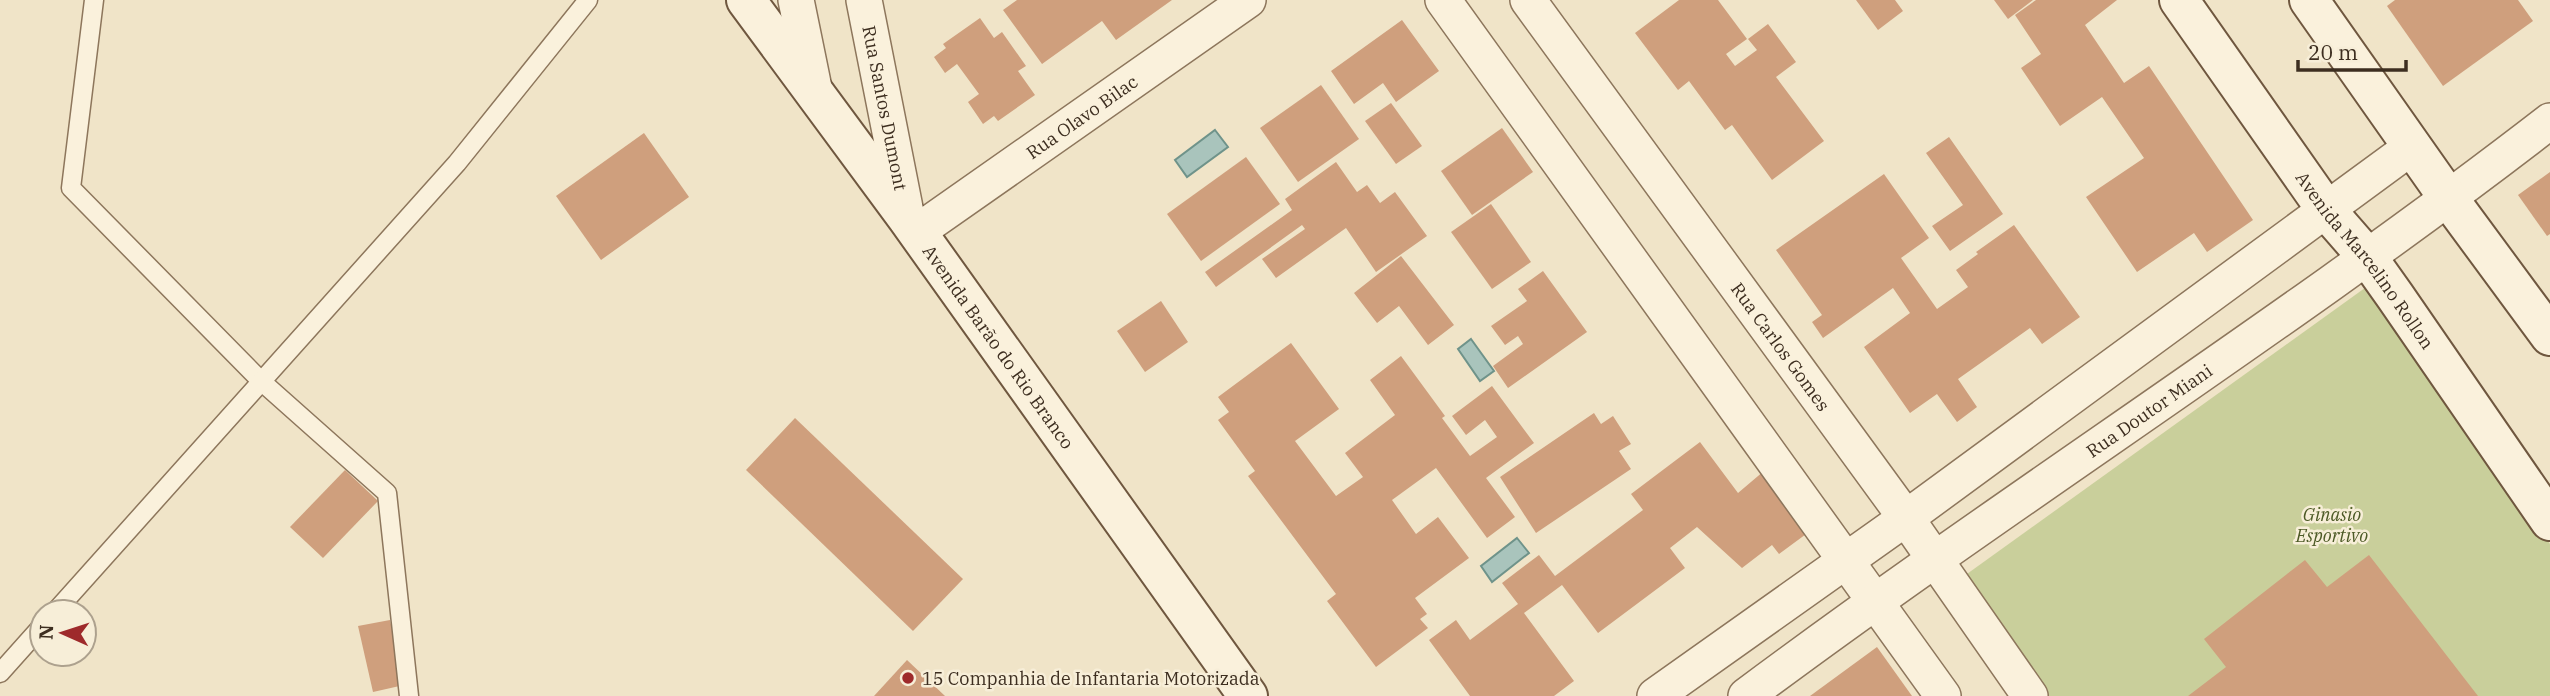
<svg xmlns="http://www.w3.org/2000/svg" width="2550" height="696" font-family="'IBM Plex Serif',serif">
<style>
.green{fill:#c9cf9b}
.water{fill:#a9c4bc;stroke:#6f938a;stroke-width:2}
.building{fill:#cf9f7d}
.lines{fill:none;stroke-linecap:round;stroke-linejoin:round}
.lane-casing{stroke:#8d765c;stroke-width:21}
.street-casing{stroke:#8d765c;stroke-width:38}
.secondary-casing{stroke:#6f573f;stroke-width:42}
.lane{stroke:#faf1dc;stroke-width:18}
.street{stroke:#faf1dc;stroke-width:35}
.secondary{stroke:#faf1dc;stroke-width:38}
.poi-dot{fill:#9e2a2b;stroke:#f7eed8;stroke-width:2.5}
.labels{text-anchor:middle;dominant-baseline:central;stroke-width:5;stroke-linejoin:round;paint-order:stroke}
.street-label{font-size:18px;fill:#3d2e20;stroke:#f7eed8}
.park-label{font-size:18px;font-style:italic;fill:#4d5a26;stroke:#f7eed8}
.poi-label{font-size:18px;fill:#3d2e20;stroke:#f7eed8;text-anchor:start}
</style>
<rect width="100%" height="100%" fill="#f0e4c8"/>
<!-- green -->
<path class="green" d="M2376,280l174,264v152h-514l-83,-112z"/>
<!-- water -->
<g class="water">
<path d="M1215,130l13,17 -41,30 -12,-17z"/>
<path d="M1471,339l23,32 -14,10 -22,-32z"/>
<path d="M1517,538l12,15 -37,29 -11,-16z"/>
</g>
<!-- building -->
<g class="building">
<path d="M1017,0h155l-56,40 -14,-19 -60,43 -39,-54z"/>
<path d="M1679,0h39l29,39 -21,15 9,12 22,-16 -9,-11 20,-15 28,38 -20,15 48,64 -52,39 -40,-55 -7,5 -36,-49 -11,9 -43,-57z"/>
<path d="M1856,0h39l8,11 -25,19z"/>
<path d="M1994,0h39l-25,19z"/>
<path d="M2036,0h81l-32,25 39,58 25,-17 104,154 -46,32 -13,-19 -57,39 -51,-75 58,-39 -42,-61 -42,29 -39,-58 20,-14 -26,-39z"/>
<path d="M2395,0h123l15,21 -90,65 -56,-80z"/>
<path d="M980,18l14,20 8,-6 24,34 -8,5 17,24 -37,26 -4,-5 -11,8 -15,-22 11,-8 -22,-30 -12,9 -11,-16 12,-9 -3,-4z"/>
<path d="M1402,20l37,51 -43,31 -13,-19 -29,21 -23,-33z"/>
<path d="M1321,85l38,54 -61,43 -38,-54z"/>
<path d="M1391,103l31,43 -26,18 -31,-43z"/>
<path d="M1502,128l31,44 -61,43 -31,-44z"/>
<path d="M644,133l45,64 -88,63 -45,-64z"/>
<path d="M1949,137l54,77 -53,37 -18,-25 31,-21 -37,-52z"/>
<path d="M1246,157l34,47 -79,57 -34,-47z"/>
<path d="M1336,162l21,30 10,-7 13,18 15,-11 32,44 -51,36 -30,-44 -70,50 -14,-19 43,-30 -3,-4 -86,62 -11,-15 87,-62 -7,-11z"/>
<path d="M2550,172v62l-3,2 -29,-41z"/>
<path d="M1884,174l45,64 -28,20 36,51 31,-22 -12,-17 22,-16 -2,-2 38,-27 66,92 -38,27 -12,-16 -72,51 19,28 -20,15 -20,-28 -27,19 -46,-66 46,-34 -17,-25 -70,50 -11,-16 10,-7 -46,-65z"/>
<path d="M1491,204l40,58 -39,27 -41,-57z"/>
<path d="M1401,256l53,69 -26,20 -29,-39 -22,17 -23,-30z"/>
<path d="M1543,271l44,61 -79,56 -15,-22 30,-22 -5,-8 -13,9 -14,-19 36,-25 -9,-12z"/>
<path d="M1161,301l27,41 -43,30 -28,-41z"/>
<path d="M1291,343l48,66 -44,32 41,55 27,-19 -18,-24 50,-38 -25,-35 31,-24 44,60 -3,2 28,38 27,-19 -12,-17 -19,15 -14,-19 40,-30 42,57 -48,35 29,39 -28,21 -51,-70 -44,32 24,34 22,-17 31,41 -54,40 12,16 -7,5 8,9 -52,39 -49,-66 9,-7 -88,-118 7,-5 -37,-51 11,-8 -11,-15z"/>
<path d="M1594,413l7,11 12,-8 18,28 -12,7 12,18 -95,64 -36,-56z"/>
<path d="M795,418l168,161 -50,52 -167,-161z"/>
<path d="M1700,442l38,51 33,-28 46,61 -38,28 -7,-9 -30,23 -45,-41 -27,21 15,20 -87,65 -36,-48 -38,28 50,68 -20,15h-84l-41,-56 27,-20 14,20 48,-36 -16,-21 37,-28 16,21 88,-66 -12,-16z"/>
<path d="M345,470l33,31 -55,57 -33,-31z"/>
<path d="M2369,555l109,141h-290l38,-29 -22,-28 101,-79 22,27z"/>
<path d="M390,620l14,65 -31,7 -15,-66z"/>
<path d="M1877,647l35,49h-102z"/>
<path d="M907,660l38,36h-71z"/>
</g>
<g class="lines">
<!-- lane casing -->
<g class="lane-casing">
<g id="lane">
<path d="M94,0l-23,188 190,193 126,112 22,203"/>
<path d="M55,612l402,-449 131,-163"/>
<path d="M0,673l42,-47"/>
</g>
</g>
<!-- street casing -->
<g class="street-casing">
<g id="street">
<path d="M796,0l19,93"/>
<path id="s1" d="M864,0l43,218"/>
<path d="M1443,0l500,696"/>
<path id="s2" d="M1528,0l378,518 124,178"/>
<path id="s3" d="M917,232l331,-232"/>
<path d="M1655,696l251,-178 507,-372"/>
<path id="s4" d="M1746,696c264,-197 543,-373 804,-575"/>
</g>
</g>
<!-- secondary casing -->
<g class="secondary-casing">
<g id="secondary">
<path id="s5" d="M746,0l161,218 341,478"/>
<path id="s6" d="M2179,0l148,211 41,47 27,38 155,225"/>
<path d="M2309,0l140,199 101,137"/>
</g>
</g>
<!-- lane -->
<use href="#lane" class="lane"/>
<!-- street -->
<use href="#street" class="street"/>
<!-- secondary -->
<use href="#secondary" class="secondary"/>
</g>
<!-- markers -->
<circle class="poi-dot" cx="908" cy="678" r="7"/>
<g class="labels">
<!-- street labels -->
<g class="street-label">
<text stroke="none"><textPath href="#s1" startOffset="110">Rua Santos Dumont</textPath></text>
<text stroke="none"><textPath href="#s3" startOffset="201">Rua Olavo Bilac</textPath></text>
<text stroke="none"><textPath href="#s6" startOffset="320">Avenida Marcelino Rollon</textPath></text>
<text stroke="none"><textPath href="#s2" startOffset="429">Rua Carlos Gomes</textPath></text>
<text stroke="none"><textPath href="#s5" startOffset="429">Avenida Barão do Rio Branco</textPath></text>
<text stroke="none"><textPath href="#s4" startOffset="494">Rua Doutor Miani</textPath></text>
</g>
<!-- park labels -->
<g class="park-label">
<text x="2332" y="514">Ginasio<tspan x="2332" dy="21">Esportivo</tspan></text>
</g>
<!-- poi labels -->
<g class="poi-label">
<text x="922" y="678">15 Companhia de Infantaria Motorizada</text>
</g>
</g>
<!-- north arrow -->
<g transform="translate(63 633) rotate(273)"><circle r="33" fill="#f7eed8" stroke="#ada18e" stroke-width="2"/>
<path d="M0-5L12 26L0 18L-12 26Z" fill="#9e2a2b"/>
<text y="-10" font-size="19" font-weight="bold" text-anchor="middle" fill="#3d2e20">N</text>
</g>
<!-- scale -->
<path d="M2298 60v10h108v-10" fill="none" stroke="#3d2e20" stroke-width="3.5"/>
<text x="2308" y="60" font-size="21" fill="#3d2e20" stroke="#f7eed8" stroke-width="5" paint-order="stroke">20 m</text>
</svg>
